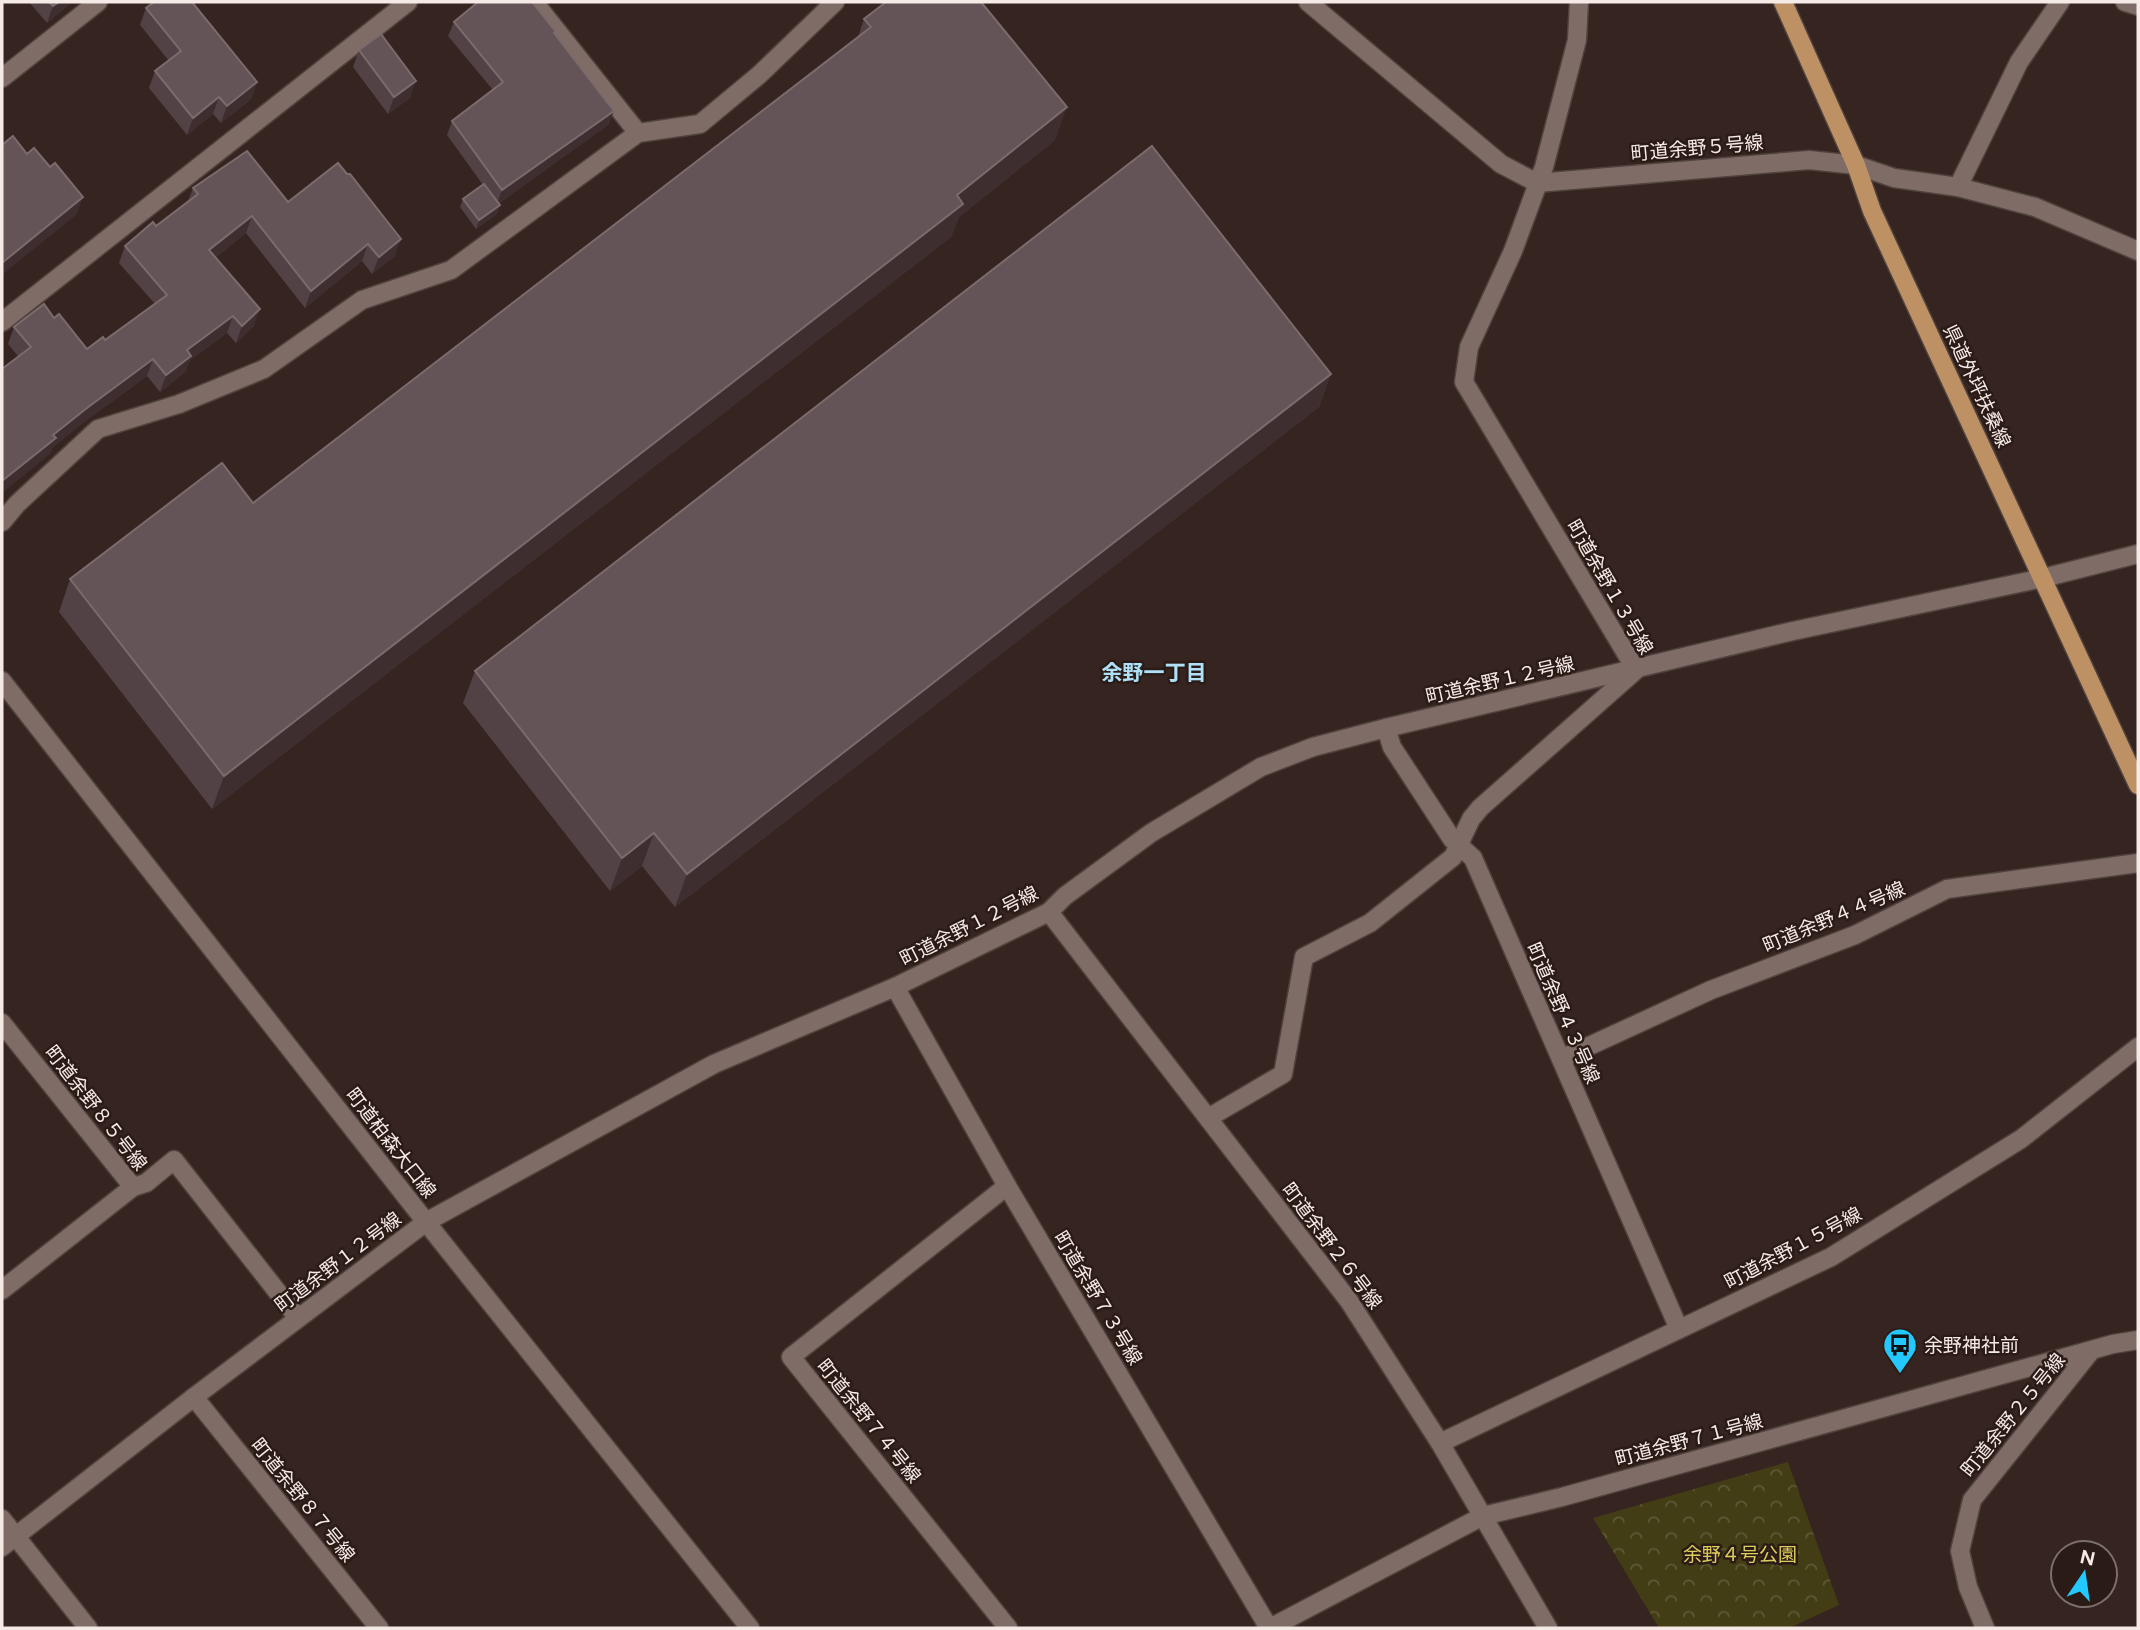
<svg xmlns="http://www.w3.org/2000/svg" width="2140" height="1630" font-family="Figtree,'Noto Sans JP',sans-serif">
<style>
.park{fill:url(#park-crowns)}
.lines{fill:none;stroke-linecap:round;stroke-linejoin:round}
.minor-casing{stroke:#50423e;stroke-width:21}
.major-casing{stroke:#50423e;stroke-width:21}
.minor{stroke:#806c67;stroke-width:18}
.major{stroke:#be9165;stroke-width:18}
.wall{fill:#524145}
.shaded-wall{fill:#3f2e2f}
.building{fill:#645357;stroke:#7b6b6d;stroke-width:2}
.labels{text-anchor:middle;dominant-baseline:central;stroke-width:5;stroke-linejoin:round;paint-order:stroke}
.street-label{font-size:19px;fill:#f6eae7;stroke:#2b1b16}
.poi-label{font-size:19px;fill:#f6eae7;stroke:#2b1b16;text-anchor:start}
.park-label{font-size:19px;fill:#ddcf5c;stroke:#2b1b16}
.neighbourhood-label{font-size:21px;font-weight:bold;fill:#aee1f7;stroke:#2b1b16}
</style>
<defs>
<pattern id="park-crowns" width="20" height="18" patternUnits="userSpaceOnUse" patternTransform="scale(1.75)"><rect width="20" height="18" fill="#423d14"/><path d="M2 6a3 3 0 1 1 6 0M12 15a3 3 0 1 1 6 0" fill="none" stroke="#5e5936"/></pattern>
</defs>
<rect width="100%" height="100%" fill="#352420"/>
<!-- park -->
<path class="park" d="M1788,1462l51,143 -50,23h-130l-66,-110z"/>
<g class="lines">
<!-- minor casing -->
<g class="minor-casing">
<g id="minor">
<path d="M534,2l104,131"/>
<path d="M1308,2l193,162 36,19 272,-23 47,5 38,13 64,9 77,20 103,44"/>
<path d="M2125,2l13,4"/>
<path d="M2,78l96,-76"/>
<path d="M1958,187l61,-125 41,-60"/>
<path d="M2,322l406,-320"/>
<path d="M2,522l15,-18 81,-75 81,-25 85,-35 98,-69 89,-30 187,-137 62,-9 59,-49 76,-73"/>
<path d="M2,681l424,541 324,406"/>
<path d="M1386,728l6,19 60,92 21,19 206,471"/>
<path d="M1049,912l300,389 91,142 108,185"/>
<path d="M895,987l112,199 262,442"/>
<path d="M2,1023l131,164 -131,103"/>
<path d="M1561,1059l150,-69 144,-55 92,-46 191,-26"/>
<path d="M1208,1118l75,-44 21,-117 66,-34 83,-66 18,-38 9,-11 156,-138 -172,-288 5,-35 44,-96 31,-84 33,-127 2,-38"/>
<path d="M1007,1186l-216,171 217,271"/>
<path d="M133,1187l13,-4 28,-23 124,158"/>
<path d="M194,1397l185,231"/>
<path d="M1440,1443l391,-186 190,-118 117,-92"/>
<path d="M2,1519l86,109"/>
<path d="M2,1547l192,-150 232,-175 288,-158 181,-77 154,-75 16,-16 86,-63 110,-66 52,-20 73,-19 407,-97 250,-53 95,-24"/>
<path d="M1270,1628l213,-112 79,-19 551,-153 25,-4"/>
<path d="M1985,1628l-17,-41 -8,-36 12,-51 119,-149"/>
</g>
</g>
<!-- major casing -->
<g class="major-casing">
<path id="major" d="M1783,2l73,163 16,46 266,574"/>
</g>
<!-- minor -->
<use href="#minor" class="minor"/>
<!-- major -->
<use href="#major" class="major"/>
</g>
<!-- wall -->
<g class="wall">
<path d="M29,2h43l-25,21z"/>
<path d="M146,8l111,74 -6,17 -30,24 -8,-9 -26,21 -38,-47 6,-17 14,-10 -29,-36z"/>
<path d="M864,19l191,121 -96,77 -8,20 -739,572 -153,-197 11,-33 183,-76 605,-466z"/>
<path d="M454,22l101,12 59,77 -6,14 -109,78 -2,11 -21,15 -16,-22 3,-8 20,-14 -36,-50 5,-14 41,-31 -45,-54z"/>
<path d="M359,50l51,48 -22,16 -35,-47z"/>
<path d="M193,188l95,14 107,54 -23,18 -10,-13 -57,47 -59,-75 -30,24 38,69 -18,17 -9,-10 -37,27 -5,12 -25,20 -13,-16 -67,49 -28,23 -3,7 -31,-99 -10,-12 6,-17 40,-9 33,31 18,-9 50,-36 -36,-41 6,-17 31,-20 32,-25z"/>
<path d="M1331,374l-12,33 -644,500 -33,-41 -32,25 -147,-188 12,-32z"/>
</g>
<!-- shaded-wall -->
<g class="shaded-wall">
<path d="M59,2h13l-25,21 6,-17z"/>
<path d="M416,81l-6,17 -22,16 6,-17z"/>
<path d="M257,82l-6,17 -30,24 6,-17z"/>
<path d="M219,97l-6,17 -26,21 6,-17z"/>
<path d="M1067,107l-12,33 -96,77 -8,20 -739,572 12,-33z"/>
<path d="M614,111l-6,14 -111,79 5,-14z"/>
<path d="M83,197l-6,17 -75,61v-12z"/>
<path d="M500,205l-3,9 -21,15 3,-9z"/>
<path d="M252,216l-6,17 -43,34 6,-17z"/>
<path d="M401,239l-6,17 -23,18 7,-17z"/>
<path d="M368,244l-6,17 -57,47 6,-17z"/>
<path d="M260,309l-6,17 -18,17 6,-17z"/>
<path d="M233,316l-6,17 -37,27 -5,12 -25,20 6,-17 21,-25z"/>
<path d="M153,359l-6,17 -67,49 -28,23 -3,7 -47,38v-12l51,-46 34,-27z"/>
<path d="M1331,374l-12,33 -644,500 12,-33z"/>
<path d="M654,833l-12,33 -32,25 12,-33z"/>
</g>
<!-- building -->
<g class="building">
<path d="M49,2h10l-6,4z"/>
<path d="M154,2h38l65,80 -30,24 -8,-9 -26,21 -38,-47 26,-20 -35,-43z"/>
<path d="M478,2h54l24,30 -2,1 60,78 -112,79 -50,-69 51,-39 -49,-60z"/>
<path d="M886,2h95l86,105 -110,88 6,9 -739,572 -154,-197 152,-116 31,40 618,-476 -7,-8z"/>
<path d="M381,34l35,47 -22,16 -35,-47z"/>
<path d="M13,136l14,18 7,-6 16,19 5,-4 28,34 -81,66v-118z"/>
<path d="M1152,146l179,228 -644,500 -33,-41 -32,25 -147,-187z"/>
<path d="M247,151l41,51 50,-39 9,11h3l51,65 -22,18 -11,-13 -57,47 -59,-75 -43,34 51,59 -18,17 -9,-10 -46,34 4,6 -25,19 -13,-16 -66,49 -34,27 3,3 -54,43v-112l29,-22 -17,-20 30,-23 10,14 5,-4 28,35 16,-12 2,3 62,-45 -42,-49 28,-24 3,4 42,-32 -5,-6z"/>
<path d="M484,184l16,21 -21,15 -16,-21z"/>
</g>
<!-- icons -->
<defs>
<g id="bus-pin" transform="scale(1.75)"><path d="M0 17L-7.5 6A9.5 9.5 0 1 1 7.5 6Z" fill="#23c9fe" stroke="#2b1b16"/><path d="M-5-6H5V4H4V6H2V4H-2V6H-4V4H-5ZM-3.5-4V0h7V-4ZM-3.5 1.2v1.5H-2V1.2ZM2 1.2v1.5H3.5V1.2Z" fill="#111"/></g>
</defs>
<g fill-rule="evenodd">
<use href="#bus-pin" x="1900" y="1345"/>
</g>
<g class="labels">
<!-- street labels -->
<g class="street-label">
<text transform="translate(1697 148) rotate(-5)">町道余野５号線</text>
<text transform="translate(1977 386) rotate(65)">県道外坪扶桑線</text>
<text transform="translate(1610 587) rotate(60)">町道余野１３号線</text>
<text transform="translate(1500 680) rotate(-13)">町道余野１２号線</text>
<text transform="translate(1834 917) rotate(-23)">町道余野４４号線</text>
<text transform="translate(969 926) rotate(-27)">町道余野１２号線</text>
<text transform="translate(1563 1013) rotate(66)">町道余野４３号線</text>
<text transform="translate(96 1108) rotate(52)">町道余野８５号線</text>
<text transform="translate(391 1143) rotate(52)">町道柏森大口線</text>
<text transform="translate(1332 1246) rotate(53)">町道余野２６号線</text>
<text transform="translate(1793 1248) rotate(-28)">町道余野１５号線</text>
<text transform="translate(338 1262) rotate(-37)">町道余野１２号線</text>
<text transform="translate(1098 1298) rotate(59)">町道余野７３号線</text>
<text transform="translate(2013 1415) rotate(-51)">町道余野２５号線</text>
<text transform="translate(869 1421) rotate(51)">町道余野７４号線</text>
<text transform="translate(1689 1440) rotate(-15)">町道余野７１号線</text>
<text transform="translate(303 1500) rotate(51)">町道余野８７号線</text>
</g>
<!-- poi labels -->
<g class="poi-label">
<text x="1924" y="1345">余野神社前</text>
</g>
<!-- park labels -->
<g class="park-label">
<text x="1740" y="1554">余野４号公園</text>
</g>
<!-- neighbourhood labels -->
<g class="neighbourhood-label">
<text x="1154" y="672">余野一丁目</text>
</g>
</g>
<!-- border -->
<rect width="2140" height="1630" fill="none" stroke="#f6eae7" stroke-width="7"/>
<!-- north arrow -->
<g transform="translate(2084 1574) rotate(13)"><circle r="33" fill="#2b1b16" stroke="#7c6e6a" stroke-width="2"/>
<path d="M0-5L12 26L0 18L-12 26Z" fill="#23c9fe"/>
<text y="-10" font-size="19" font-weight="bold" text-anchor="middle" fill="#f6eae7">N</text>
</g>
</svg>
